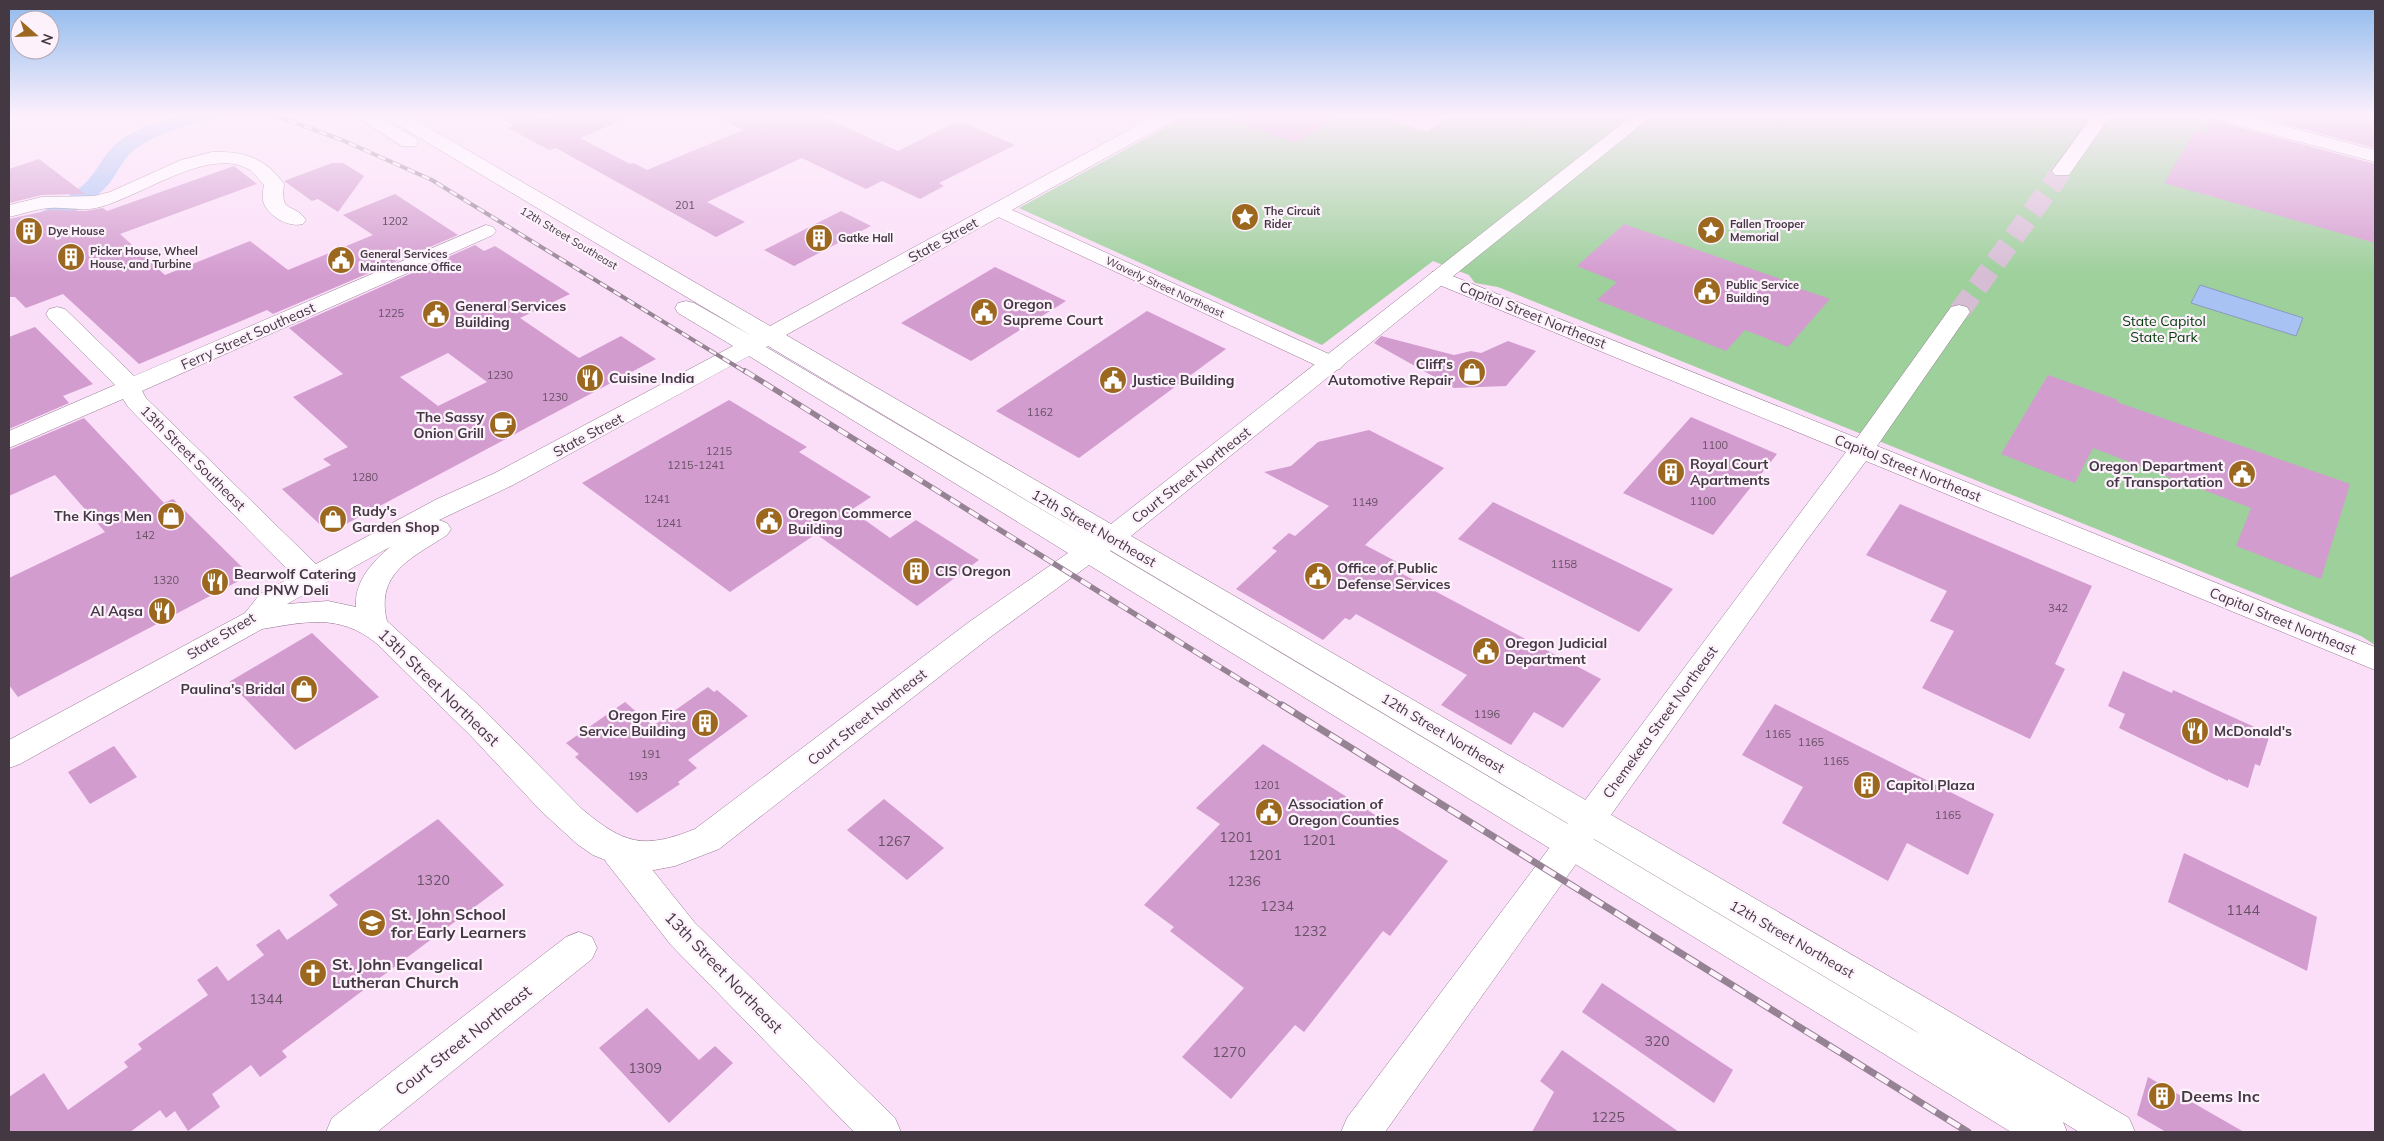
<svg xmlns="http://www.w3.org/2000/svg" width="2384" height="1141" font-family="Mulish,sans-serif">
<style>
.green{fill:#9dd09b}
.water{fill:#a9c2f4;stroke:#8b99bf}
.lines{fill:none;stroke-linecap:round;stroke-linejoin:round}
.canal{fill:#a9c2f4;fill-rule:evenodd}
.building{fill:#d39ccf;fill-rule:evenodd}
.minor-tunnel{stroke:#d6bdd4;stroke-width:21;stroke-dasharray:21 10;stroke-linecap:butt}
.minor-casing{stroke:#937991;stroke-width:1}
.major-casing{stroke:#937991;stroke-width:1}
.minor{fill:#fff;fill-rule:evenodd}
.major{fill:#fff;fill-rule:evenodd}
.rail-far2-casing{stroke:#958293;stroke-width:4}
.rail-far1-casing{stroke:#958293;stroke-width:5.5}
.rail-casing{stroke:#958293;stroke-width:7}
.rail-far2{stroke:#fdf1fc;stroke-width:2.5;stroke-dasharray:8;stroke-linecap:butt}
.rail-far1{stroke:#fdf1fc;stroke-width:4;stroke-dasharray:11;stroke-linecap:butt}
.rail{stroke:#fdf1fc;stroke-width:5;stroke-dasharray:14;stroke-linecap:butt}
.labels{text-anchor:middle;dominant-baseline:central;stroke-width:4.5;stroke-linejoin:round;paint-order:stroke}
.number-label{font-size:11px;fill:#685266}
.far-poi-label{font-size:11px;font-weight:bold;fill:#443943;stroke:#fdf1fc;text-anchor:start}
.far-street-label{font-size:11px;fill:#443943;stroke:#fdf1fc}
.street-label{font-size:14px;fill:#443943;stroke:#fdf1fc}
.poi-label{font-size:14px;font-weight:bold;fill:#443943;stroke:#fdf1fc;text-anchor:start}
.park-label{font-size:14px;fill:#003a05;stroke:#fdf1fc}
.near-number-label{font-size:14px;fill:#685266}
.near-street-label{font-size:16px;fill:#443943;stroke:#fdf1fc}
.near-poi-label{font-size:16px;font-weight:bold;fill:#443943;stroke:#fdf1fc;text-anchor:start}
</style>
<rect width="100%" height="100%" fill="#fbdef8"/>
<!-- green -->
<path class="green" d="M1188,115h188l43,15 9,1 23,-16h731l193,51v479l-14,-9 -863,-349 -23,-4 -6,-8 -36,-14 -111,84 -303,-137z"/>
<!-- water -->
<path class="water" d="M2200,285l103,33 -7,18 -105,-33z"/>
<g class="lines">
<!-- canal -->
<path class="canal" d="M182,115h33l-3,4c-27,7 -55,14 -78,31 -12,9 -17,25 -27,36 -18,20 -73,52 -98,58v-16c25,-12 51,-24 73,-42 12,-10 18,-24 28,-36 17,-20 48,-28 72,-35z"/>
</g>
<!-- building -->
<g class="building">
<path d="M496,115h42l7,4 9,-4h80l-54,23 50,26 4,-1 13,7 96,-40 -30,-15h106l79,36 58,-29 13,3 46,20 -76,38 5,3 -24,13 -38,-18 -16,8 -64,-31 -95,44 38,20 -29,15 -160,-89 -7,2 -41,-22 6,-2z"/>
<path d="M1227,115h113l-45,28 -69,-26z"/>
<path d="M2209,115l6,6 160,43v79l-211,-60 32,-53 11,3z"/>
<path d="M2251,115h124v33z"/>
<path d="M39,159l46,35 -43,1 -33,8v-34z"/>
<path d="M332,163h11l21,13 -26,36 -20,-13 -6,2 -28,-20z"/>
<path d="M234,166l23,18 -137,50 45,41 85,-34 38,29 85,-35 -30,-20 52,-21 63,41 -185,79 -6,-4 -128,54 -76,-70 -37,14 -11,-11h-6v-78l41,-9 35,1 18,-3 4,3z"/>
<path d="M841,211l30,15 -77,40 -30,-16z"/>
<path d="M1624,224l165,58 -2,2 43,15 -42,48 -43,-17 -19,21 -129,-51 20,-18 -40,-16z"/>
<path d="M475,245l9,6 11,-5 75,48 -50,24 59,40 42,-22 35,23 -327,174 -47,-44 49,-24 -8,-6 25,-12 -55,-50 50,-23 -54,-46zM448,353l39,29 -49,24 -38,-29z"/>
<path d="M995,267l71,34 -95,60 -70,-38z"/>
<path d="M1147,311l79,38 -147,109 -83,-47z"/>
<path d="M35,327l58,57 -30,12 6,7 -60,26v-92z"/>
<path d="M1381,336l73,19 17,-4 10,2 27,-12 28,10 -30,35 -52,2 -80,-45z"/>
<path d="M2048,375l70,25 -1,2 233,82 -29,95 -85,-33 15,-38 -158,-60 -18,35 -74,-29z"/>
<path d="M729,400l78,47 -8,5 72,45 -20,13 39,28 26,-18 63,40 -62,46 -101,-72 -86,58 -148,-109z"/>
<path d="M1691,417l86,37 -64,81 -90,-42z"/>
<path d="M84,418l80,85 9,-4 77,76 -232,122 -9,-12v-107l96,-46 -50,-57 -46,21v-46z"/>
<path d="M1369,430l75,38 -79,77 34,18 -6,6 208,110 -38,49 -29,-16 -23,33 -70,-40 26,-30 -111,-61 -6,6 -5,-2 -22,22 -87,-51 41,-38 -5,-3 17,-15 6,3 34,-30 -65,-34 27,-6 27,-24z"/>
<path d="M1493,502l180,87 -34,43 -181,-93z"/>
<path d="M1900,504l192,82 -37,78 10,5 -35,70 -108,-51 32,-57 -24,-10 17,-30 -81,-36z"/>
<path d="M312,633l67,64 -84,53 -66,-68z"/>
<path d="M2123,671l49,22 1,-3 97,44 -10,32 -5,-2 -7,24 -20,-9v2l-109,-53 6,-14 -17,-8z"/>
<path d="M708,687l6,5 3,-2 31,26 -60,44 9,8 -19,14 2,2 -43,29 -62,-56 4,-3 -13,-11 59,-41 28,24z"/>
<path d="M1775,704l219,110 -26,61 -61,-32 -19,38 -106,-58 21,-36 -61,-32z"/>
<path d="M1263,744l185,117 -58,75 -7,-5 -79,101 -9,-7 -64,74 -49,-42 62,-69 -74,-57 4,-4 -30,-22 76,-81 -24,-16z"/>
<path d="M114,746l23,31 -47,27 -22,-32z"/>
<path d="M884,799l60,49 -37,32 -60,-50z"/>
<path d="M438,819l66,66 -222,166 5,6 -27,20 -9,-12 -39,29 8,13 -32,24 -13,-20 -9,7 -6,-8 -30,22h-121v-35l35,-24 24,37 60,-43 -4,-5 18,-13 -4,-5 70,-49 -11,-15 20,-14 11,15 36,-26 -8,-10 23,-16 8,11 51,-35 -9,-10z"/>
<path d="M2184,853l133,64 -10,54 -139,-69z"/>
<path d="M1602,983l131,87 -19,33 -132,-91z"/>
<path d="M647,1008l52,52 16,-14 18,17 -64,60 -70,-75z"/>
<path d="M1562,1050l117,82h-147l22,-40 -14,-11z"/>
<path d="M2148,1077l96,55h-78l-29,-17z"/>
</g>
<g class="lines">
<!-- minor-tunnel -->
<path class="minor-tunnel" d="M1959,312l103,-141"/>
<!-- minor casing -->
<g class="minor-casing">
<g id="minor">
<path d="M2093,115h18l-42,60h-14l-3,-4z"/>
<path d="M2212,115h31l132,35v12l-160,-43z"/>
<path d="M212,152c31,-1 53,5 72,32 -4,32 9,17 22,36l-3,4c-14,4 -36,-8 -40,-23 -1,-5 0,-11 1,-16 -5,-5 -10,-13 -16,-16 -41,-23 -110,30 -152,39 -15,3 -31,-1 -46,0 -15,1 -27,6 -41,9v-12l33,-8 52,-1 16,-4 71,-32z"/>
<path d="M999,204l341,155 4,5 -4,5 -8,2 -8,-2 -332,-155 -3,-4 3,-4z"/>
<path d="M486,225l7,2 3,4 -3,4 -351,156 4,7 177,173 4,7 -4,7 -10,3 -10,-3 -175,-178 -5,-8 -114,49v-17l106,-46 -66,-66 -3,-5 3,-5 8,-2 8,2 69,67z"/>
<path d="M1440,271l417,167 94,-131 8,-2 8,2 3,5 -93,134 498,201v23l-509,-209 -62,83 -419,588h-44l6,-14 499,-666 -414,-170 -3,-5 3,-5z"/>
<path d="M618,838l12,4 65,81 200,195 6,14h-47l-183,-187 -65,-83 -5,-10 5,-10z"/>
<path d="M579,932l13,5 5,11 -5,11 -215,173h-51l6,-14 234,-181z"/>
</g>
</g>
<!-- major casing -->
<g class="major-casing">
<g id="major">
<path d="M353,115h22l41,23 2,4 -2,4h-14z"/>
<path d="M385,115h22l363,211 386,-211h23l-3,4 -390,216 325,189 522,-409h20l-522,421 809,470 189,112 6,14h-56l-16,-10 4,10h-56l-922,-567 -100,73 -270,211 -44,17 -21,4 -34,-4 -27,-11 -16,-11 -36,-33 -70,-75 -95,-93c-37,-30 -71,-21 -114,-14l-242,135 -11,4v-28l236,-127 15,-19 177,-95 58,-26 238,-127 -55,-33 -3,-5 3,-5 8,-2 8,2 58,33 -364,-217zM768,346l322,192 -324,-191zM749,356l319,197 -99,69 -274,207c-52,21 -71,15 -113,-20l-99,-100 -96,-88c-12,-48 25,-63 60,-86l4,-6 -4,-6 -8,-3 74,-35zM390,547c-18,15 -36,35 -34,60l-28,-6 -41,3zM1110,550l804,480 6,4 -810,-483z"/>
</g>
</g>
<!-- minor -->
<use href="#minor" class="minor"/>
<!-- major -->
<use href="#major" class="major"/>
<!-- rail-far2 casing -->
<g class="rail-far2-casing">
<path id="rail-far2" d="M274,115l68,25 90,40 315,193"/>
</g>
<!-- rail-far1 casing -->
<g class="rail-far1-casing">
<path id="rail-far1" d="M745,371l539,336"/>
</g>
<!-- rail casing -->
<g class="rail-casing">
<path id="rail" d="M1282,705l686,427"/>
</g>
<!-- rail-far2 -->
<use href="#rail-far2" class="rail-far2"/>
<!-- rail-far1 -->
<use href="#rail-far1" class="rail-far1"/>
<!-- rail -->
<use href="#rail" class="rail"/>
</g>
<!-- sky -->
<linearGradient id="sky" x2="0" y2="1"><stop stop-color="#8fbaed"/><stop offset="0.42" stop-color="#fdf0fc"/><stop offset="1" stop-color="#fdf0fc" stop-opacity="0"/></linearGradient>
<rect width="2384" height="275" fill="url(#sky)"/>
<!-- icons -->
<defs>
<g id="sight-disc" transform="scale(1.4375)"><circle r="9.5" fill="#9c681f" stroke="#fdf1fc"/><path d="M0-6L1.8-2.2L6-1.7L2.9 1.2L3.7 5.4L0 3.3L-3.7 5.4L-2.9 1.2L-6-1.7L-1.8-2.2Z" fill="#fff"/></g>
<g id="building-disc" transform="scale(1.4375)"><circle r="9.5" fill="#9c681f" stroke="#fdf1fc"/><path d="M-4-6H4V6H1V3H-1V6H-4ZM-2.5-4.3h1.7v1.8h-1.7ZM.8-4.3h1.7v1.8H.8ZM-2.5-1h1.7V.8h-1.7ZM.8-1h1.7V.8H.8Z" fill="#fff"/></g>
<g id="civic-disc" transform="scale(1.4375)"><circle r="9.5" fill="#9c681f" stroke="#fdf1fc"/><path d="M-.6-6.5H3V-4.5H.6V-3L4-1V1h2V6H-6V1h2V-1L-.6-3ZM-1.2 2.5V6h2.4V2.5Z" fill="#fff"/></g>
<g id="shop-disc" transform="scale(1.4375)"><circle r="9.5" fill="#9c681f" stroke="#fdf1fc"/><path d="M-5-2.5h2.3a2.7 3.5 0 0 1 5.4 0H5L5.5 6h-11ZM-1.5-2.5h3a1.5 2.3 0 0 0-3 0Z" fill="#fff"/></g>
<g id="restaurant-disc" transform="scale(1.4375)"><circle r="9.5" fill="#9c681f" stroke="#fdf1fc"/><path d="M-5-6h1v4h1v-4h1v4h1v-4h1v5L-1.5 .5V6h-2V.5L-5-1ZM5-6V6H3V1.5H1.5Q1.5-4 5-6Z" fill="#fff"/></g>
<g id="cafe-disc" transform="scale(1.4375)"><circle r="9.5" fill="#9c681f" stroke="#fdf1fc"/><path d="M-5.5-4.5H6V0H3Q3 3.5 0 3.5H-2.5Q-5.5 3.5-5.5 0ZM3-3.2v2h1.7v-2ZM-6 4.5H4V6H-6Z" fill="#fff"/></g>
<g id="school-disc" transform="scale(1.4375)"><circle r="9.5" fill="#9c681f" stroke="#fdf1fc"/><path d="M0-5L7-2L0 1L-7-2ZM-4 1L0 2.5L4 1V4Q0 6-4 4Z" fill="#fff"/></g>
<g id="church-disc" transform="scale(1.4375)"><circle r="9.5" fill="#9c681f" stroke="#fdf1fc"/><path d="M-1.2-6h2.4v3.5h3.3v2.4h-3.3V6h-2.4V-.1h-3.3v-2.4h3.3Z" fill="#fff"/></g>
</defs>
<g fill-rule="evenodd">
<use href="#sight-disc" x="1245" y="217"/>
<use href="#sight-disc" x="1711" y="230"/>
<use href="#building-disc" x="29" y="231"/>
<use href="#building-disc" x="819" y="238"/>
<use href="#building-disc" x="71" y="257"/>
<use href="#civic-disc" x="341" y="260"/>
<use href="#civic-disc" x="1707" y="291"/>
<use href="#civic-disc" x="984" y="312"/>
<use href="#civic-disc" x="436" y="314"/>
<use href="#shop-disc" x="1472" y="372"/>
<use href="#restaurant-disc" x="590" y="378"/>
<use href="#civic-disc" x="1113" y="380"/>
<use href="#cafe-disc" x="503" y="425"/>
<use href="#building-disc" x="1671" y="472"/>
<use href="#civic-disc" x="2242" y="474"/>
<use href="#shop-disc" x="171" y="516"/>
<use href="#shop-disc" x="333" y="519"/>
<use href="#civic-disc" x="769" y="521"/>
<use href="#building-disc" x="916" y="571"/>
<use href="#civic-disc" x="1318" y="576"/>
<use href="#restaurant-disc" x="215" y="582"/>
<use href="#restaurant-disc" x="162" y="611"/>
<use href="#civic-disc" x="1486" y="651"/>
<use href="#shop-disc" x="304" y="689"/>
<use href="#building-disc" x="705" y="723"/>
<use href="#restaurant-disc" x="2195" y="731"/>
<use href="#building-disc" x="1867" y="785"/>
<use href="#civic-disc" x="1269" y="812"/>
<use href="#school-disc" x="372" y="923"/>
<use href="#church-disc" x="313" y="973"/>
<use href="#building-disc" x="2162" y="1096"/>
</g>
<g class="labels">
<!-- number labels -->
<g class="number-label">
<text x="685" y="205">201</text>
<text x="395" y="221">1202</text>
<text x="391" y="313">1225</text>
<text x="500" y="375">1230</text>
<text x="555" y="397">1230</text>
<text x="1040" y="412">1162</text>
<text x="1715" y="445">1100</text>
<text x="719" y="451">1215</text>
<text x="696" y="465">1215-1241</text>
<text x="365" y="477">1280</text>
<text x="657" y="499">1241</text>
<text x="1703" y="501">1100</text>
<text x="1365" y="502">1149</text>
<text x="669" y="523">1241</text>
<text x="145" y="535">142</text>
<text x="1564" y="564">1158</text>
<text x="166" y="580">1320</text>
<text x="2058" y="608">342</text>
<text x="1487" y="714">1196</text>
<text x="1778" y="734">1165</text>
<text x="1811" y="742">1165</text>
<text x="651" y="754">191</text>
<text x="1836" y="761">1165</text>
<text x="638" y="776">193</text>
<text x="1267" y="785">1201</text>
<text x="1948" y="815">1165</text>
</g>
<!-- far-poi labels -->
<g class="far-poi-label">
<text x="1264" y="211">The Circuit<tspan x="1264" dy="13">Rider</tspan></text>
<text x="1730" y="224">Fallen Trooper<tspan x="1730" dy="13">Memorial</tspan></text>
<text x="48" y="231">Dye House</text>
<text x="838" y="238">Gatke Hall</text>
<text x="90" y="251">Picker House, Wheel<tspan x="90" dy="13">House, and Turbine</tspan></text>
<text x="360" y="254">General Services<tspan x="360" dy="13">Maintenance Office</tspan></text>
<text x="1726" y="285">Public Service<tspan x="1726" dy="13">Building</tspan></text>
</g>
<!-- far-street labels -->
<g class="far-street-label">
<text transform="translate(569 238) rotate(31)">12th Street Southeast</text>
<text transform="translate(1165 287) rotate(25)">Waverly Street Northeast</text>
</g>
<!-- street labels -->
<g class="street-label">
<text transform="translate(943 240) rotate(-29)">State Street</text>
<text transform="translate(1533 315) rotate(22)">Capitol Street Northeast</text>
<text transform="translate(248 336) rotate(-24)">Ferry Street Southeast</text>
<text transform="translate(588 435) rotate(-28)">State Street</text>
<text transform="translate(193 458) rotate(45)">13th Street Southeast</text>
<text transform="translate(1908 468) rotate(22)">Capitol Street Northeast</text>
<text transform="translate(1191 475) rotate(-38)">Court Street Northeast</text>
<text transform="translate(1094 528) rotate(30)">12th Street Northeast</text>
<text transform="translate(2283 621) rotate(22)">Capitol Street Northeast</text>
<text transform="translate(221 636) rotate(-31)">State Street</text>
<text transform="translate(867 717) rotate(-38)">Court Street Northeast</text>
<text transform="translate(1660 722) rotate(-54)">Chemeketa Street Northeast</text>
<text transform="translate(1443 733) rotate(31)">12th Street Northeast</text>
<text transform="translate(1792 939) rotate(30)">12th Street Northeast</text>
</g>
<!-- poi labels -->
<g class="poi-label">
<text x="1003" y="304">Oregon<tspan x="1003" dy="16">Supreme Court</tspan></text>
<text x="455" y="306">General Services<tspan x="455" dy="16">Building</tspan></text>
<text x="1453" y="364" text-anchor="end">Cliff's<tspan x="1453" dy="16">Automotive Repair</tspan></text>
<text x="609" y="378">Cuisine India</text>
<text x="1132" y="380">Justice Building</text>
<text x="484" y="417" text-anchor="end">The Sassy<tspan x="484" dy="16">Onion Grill</tspan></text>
<text x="1690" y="464">Royal Court<tspan x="1690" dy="16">Apartments</tspan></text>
<text x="2223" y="466" text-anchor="end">Oregon Department<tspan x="2223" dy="16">of Transportation</tspan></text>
<text x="352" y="511">Rudy's<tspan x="352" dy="16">Garden Shop</tspan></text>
<text x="788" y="513">Oregon Commerce<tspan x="788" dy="16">Building</tspan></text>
<text x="152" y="516" text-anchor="end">The Kings Men</text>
<text x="1337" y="568">Office of Public<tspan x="1337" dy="16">Defense Services</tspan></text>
<text x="935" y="571">CIS Oregon</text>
<text x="234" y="574">Bearwolf Catering<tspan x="234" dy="16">and PNW Deli</tspan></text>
<text x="143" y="611" text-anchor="end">Al Aqsa</text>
<text x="1505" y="643">Oregon Judicial<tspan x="1505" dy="16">Department</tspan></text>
<text x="285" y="689" text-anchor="end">Paulina's Bridal</text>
<text x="686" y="715" text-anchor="end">Oregon Fire<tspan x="686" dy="16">Service Building</tspan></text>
<text x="2214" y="731">McDonald's</text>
<text x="1886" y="785">Capitol Plaza</text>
<text x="1288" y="804">Association of<tspan x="1288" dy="16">Oregon Counties</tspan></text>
</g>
<!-- park labels -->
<g class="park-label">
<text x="2164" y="321">State Capitol<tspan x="2164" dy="16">State Park</tspan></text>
</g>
<!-- near-number labels -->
<g class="near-number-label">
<text x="1236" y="837">1201</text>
<text x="1319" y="840">1201</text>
<text x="894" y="841">1267</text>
<text x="1265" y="855">1201</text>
<text x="433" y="880">1320</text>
<text x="1244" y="881">1236</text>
<text x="1277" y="906">1234</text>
<text x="2243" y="910">1144</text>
<text x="1310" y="931">1232</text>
<text x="266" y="999">1344</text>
<text x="1657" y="1041">320</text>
<text x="1229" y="1052">1270</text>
<text x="645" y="1068">1309</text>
<text x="1608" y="1117">1225</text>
</g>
<!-- near-street labels -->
<g class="near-street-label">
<text transform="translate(439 687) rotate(44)">13th Street Northeast</text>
<text transform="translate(724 972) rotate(46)">13th Street Northeast</text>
<text transform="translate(463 1040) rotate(-38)">Court Street Northeast</text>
</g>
<!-- near-poi labels -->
<g class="near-poi-label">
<text x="391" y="914">St. John School<tspan x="391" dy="18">for Early Learners</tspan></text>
<text x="332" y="964">St. John Evangelical<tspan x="332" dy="18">Lutheran Church</tspan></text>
<text x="2181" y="1096">Deems Inc</text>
</g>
</g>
<!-- border -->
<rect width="2384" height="1141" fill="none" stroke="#443943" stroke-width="20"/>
<!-- north arrow -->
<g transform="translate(35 35) rotate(110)"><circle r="24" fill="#fdf1fc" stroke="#b3a7b2"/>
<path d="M0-4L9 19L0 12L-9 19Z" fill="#9c681f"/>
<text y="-8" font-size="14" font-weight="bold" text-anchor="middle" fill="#443943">N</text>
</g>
</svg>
